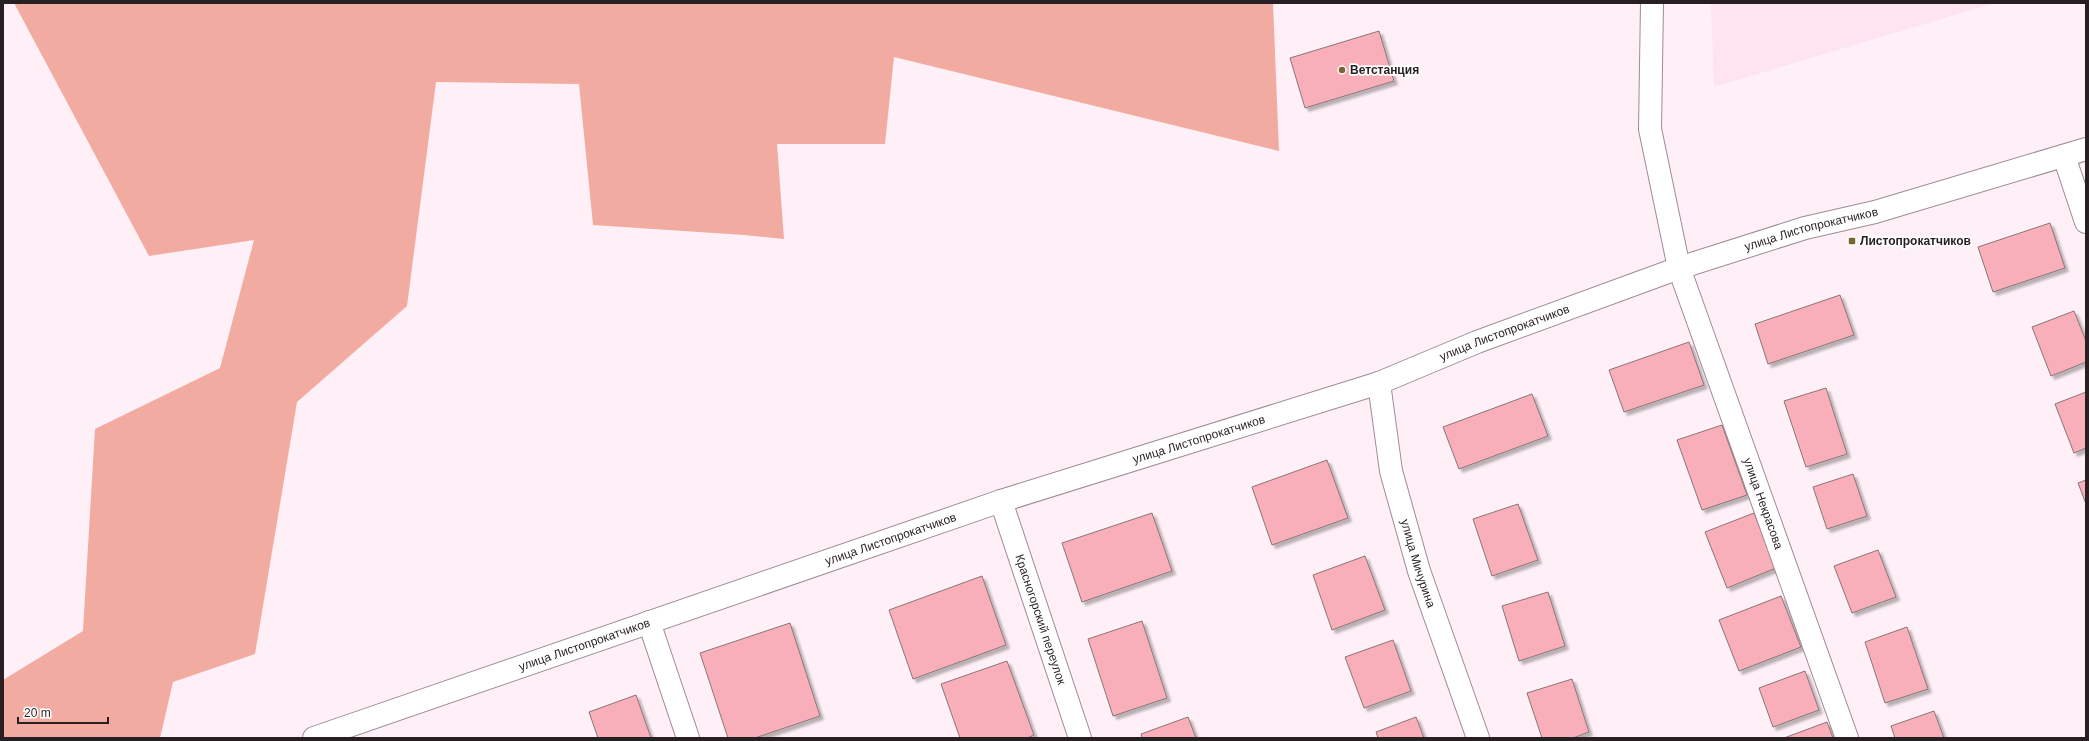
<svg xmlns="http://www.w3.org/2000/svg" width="2089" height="741" font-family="Arial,sans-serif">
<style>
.built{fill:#fde4ee}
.forest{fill:#f2aba0}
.building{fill:#f8afb9;stroke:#8a7476;filter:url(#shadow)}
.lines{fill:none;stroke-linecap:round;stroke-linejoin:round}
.minor-casing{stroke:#9f8b93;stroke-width:24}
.minor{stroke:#fff;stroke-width:22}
.poi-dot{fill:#796534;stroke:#fff;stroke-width:1.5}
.labels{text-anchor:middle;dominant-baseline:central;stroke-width:3.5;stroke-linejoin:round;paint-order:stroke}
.poi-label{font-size:12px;font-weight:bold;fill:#271f22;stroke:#fff;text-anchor:start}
.street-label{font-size:12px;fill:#271f22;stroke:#fff}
</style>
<defs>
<filter id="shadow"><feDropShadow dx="3.5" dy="3.5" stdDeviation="1" flood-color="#0004"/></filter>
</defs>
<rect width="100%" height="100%" fill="#fef0f6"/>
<!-- built -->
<path class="built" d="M1711,3h284l-281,84z"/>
<!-- forest -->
<path class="forest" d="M14,3h1259l6,148 -385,-94 -9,87h-108l7,95 -40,-4 -151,-10 -14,-141 -143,-2 -29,224 -110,96 -42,252 -82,28 -13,56h-157v-58l80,-49 12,-202 125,-61 34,-128 -105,16z"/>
<!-- building -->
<g class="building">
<path d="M1379,31l15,50 -89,27 -15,-50z"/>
<path d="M2050,223l15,45 -72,24 -15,-45z"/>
<path d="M1840,295l14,40 -86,29 -13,-40z"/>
<path d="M2074,311l12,30v21l-35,14 -19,-49z"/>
<path d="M1689,342l15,43 -80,27 -15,-42z"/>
<path d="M1826,388l21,66 -41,13 -22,-66z"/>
<path d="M2086,392v56l-12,5 -19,-49z"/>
<path d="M1532,394l16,42 -89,33 -16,-42z"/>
<path d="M1722,425l25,70 -45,15 -25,-70z"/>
<path d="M1327,460l21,58 -76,27 -20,-58z"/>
<path d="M1853,474l14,42 -40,13 -14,-42z"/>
<path d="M2086,480v24l-8,-21z"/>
<path d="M1518,504l20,56 -46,16 -19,-57z"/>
<path d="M1152,513l20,58 -90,31 -20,-59z"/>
<path d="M1754,513l22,55 -49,20 -22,-56z"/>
<path d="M1878,550l18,47 -44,16 -18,-47z"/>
<path d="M1365,556l20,54 -53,20 -19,-55z"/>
<path d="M982,576l24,69 -93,34 -24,-69z"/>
<path d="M1548,592l17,54 -46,15 -17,-55z"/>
<path d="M1781,596l20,51 -62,24 -20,-51z"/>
<path d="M1142,621l25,77 -54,18 -25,-77z"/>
<path d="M790,623l30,93 -65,22h-27l-28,-85z"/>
<path d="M1907,627l21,62 -43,14 -20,-61z"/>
<path d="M1393,640l18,51 -47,17 -19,-51z"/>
<path d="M1007,661l27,74 -7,3h-67l-19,-54z"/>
<path d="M1805,671l14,39 -46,17 -14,-39z"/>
<path d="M1572,679l17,53 -16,6h-31l-15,-45z"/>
<path d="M636,695l15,43h-53l-9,-26z"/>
<path d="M1934,711l10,27h-49l-4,-12z"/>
<path d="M1188,717l8,21h-54l-1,-4z"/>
<path d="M1416,717l8,21h-46l-2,-6z"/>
<path d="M1827,722l6,16h-49z"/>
</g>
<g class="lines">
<!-- minor casing -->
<g class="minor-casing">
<g id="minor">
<path id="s1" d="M1652,3l-2,126 29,139 168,470"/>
<path d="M2064,156l22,66"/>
<path id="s2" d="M1379,383l12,88 28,100 59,167"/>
<path id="s3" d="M1001,501l79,237"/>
<path d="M649,622l39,116"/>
<path id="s4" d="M314,738l687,-237 378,-118 98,-41 202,-74 126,-40 70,-16 211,-63"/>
</g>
</g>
<!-- minor -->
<use href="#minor" class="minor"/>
</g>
<!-- markers -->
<g class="poi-dot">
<circle cx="1342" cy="70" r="4"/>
<rect x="1848" y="237" width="8" height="8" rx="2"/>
</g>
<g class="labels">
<!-- poi labels -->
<g class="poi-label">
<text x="1350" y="70">Ветстанция</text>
<text x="1860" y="241">Листопрокатчиков</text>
</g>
<!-- street labels -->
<g class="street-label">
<text stroke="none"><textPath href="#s4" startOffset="1582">улица Листопрокатчиков</textPath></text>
<text stroke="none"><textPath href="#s4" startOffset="1258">улица Листопрокатчиков</textPath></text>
<text stroke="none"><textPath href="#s4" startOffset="934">улица Листопрокатчиков</textPath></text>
<text stroke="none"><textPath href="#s1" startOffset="518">улица Некрасова</textPath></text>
<text stroke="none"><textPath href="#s4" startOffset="610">улица Листопрокатчиков</textPath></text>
<text stroke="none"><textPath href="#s2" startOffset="185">улица Мичурина</textPath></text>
<text stroke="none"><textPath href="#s3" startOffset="125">Красногорский переулок</textPath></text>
<text stroke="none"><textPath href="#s4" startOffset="286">улица Листопрокатчиков</textPath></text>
</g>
</g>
<!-- border -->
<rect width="2089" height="741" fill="none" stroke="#271f22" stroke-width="8"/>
<!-- scale -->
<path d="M18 717v6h90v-6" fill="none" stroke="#271f22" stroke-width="2"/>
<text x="24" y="717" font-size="12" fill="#271f22" stroke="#ffffff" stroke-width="3" paint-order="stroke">20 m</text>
</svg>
